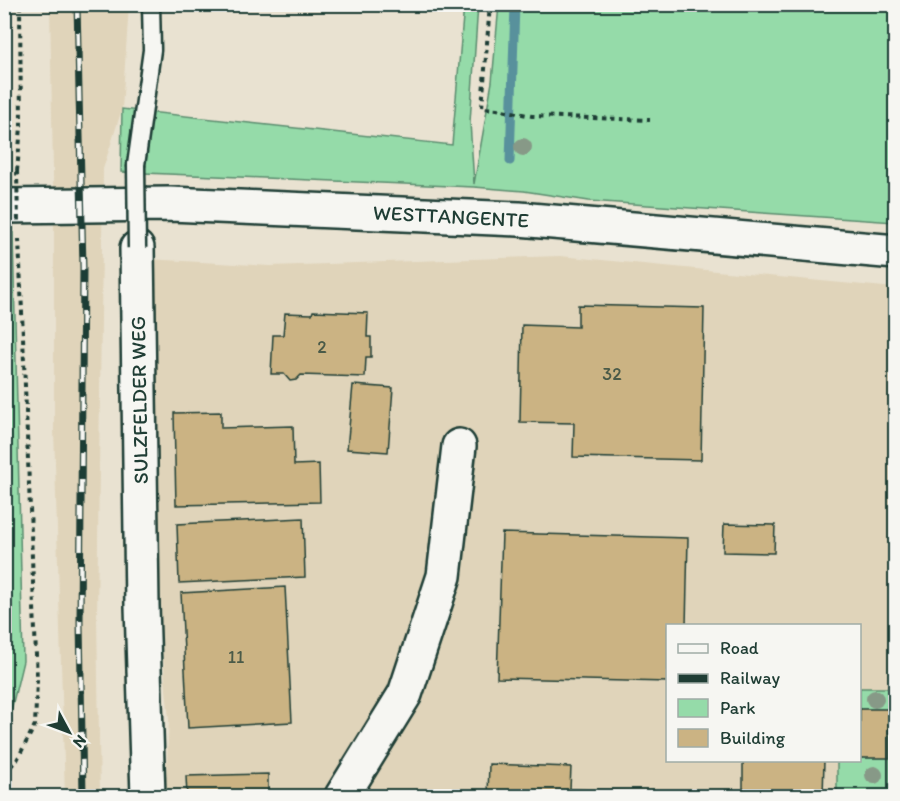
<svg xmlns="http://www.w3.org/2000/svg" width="900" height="801" font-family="Itim,sans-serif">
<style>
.built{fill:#e0d4ba;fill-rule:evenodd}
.green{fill:#95dba9;stroke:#5a8c6e;stroke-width:1.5}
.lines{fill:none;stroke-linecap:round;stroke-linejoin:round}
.stream{stroke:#59919c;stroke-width:9}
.building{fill:#cbb383;stroke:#1f3d34;stroke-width:1.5}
.service-casing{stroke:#1f3d34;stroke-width:21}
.minor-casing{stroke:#1f3d34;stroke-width:38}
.secondary-casing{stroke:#1f3d34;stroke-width:38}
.path{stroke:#1f3d34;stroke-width:4;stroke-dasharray:4.5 4.5;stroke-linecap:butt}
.service{stroke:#f6f6f2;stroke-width:16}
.minor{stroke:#f6f6f2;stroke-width:33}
.secondary{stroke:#f6f6f2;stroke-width:33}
.rail-casing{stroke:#1f3d34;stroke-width:7}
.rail{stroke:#f6f6f2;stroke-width:4.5;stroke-dasharray:14;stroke-linecap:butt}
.service-bridge-casing{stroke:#1f3d34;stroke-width:21;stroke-linecap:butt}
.path-bridge{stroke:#1f3d34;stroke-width:4;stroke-dasharray:4.5 4.5;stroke-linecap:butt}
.service-bridge{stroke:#f6f6f2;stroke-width:16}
.tree{fill:#879987}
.labels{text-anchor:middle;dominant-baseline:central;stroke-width:6;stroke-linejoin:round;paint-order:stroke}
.number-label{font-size:18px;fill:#4a5a48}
.street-label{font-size:21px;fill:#1f3d34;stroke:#f6f6f2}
</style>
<rect width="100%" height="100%" fill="#e9e2d1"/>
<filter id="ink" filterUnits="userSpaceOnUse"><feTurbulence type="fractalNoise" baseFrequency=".0167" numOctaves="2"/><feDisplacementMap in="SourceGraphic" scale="12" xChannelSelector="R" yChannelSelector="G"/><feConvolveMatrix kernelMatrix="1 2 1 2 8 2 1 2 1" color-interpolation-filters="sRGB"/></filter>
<g filter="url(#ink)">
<!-- built -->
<g class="built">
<path d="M50,5h79l-7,104 -19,60 -6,449 3,178h-35l-11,-367v-201z"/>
<path d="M560,256l335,32v508h-728l-1,-18 3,-58 -21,-220 -1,-241 123,7zM668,626h192v134h-192z"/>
</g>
<!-- green -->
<g class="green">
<path d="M464,5h14l-8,117 4,62 18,-102 7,-77h396v217l-306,-21 -65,-10 -50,-4 -353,-15 1,-63 330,36z"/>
<path d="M10,105l13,556 -15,62 -3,3 -1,-620z"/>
<path d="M860,688h30v108h-53v-35l23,-1z"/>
</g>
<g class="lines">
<!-- stream -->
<path class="stream" d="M510,161l5,-157"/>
</g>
<!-- building -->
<g class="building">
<path d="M578,305l126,3 -3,152 -128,-3 1,-34 -54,-1 2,-97 56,2z"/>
<path d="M313,311l55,2 -1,24h4v20h-5l-1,20 -64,-2 -5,5 -6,1 -6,-7h-13l2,-39h10l2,-22 27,1z"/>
<path d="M353,385l40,3 -5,64 -41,-3z"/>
<path d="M221,412v16l72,-2 1,39 25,-1 1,38 -144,3 -2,-92z"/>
<path d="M303,518l2,59 -126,6 -2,-59z"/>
<path d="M724,524l51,1 -1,28 -51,-1z"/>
<path d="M502,533l186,5 -2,88h-18v56l-171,-4z"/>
<path d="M285,587l7,135 -104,6 -7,-135z"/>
<rect x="860" y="709" width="29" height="49"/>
<path d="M743,760h81l-1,36h-80z"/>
<path d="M489,764l82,3 -1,22 119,5v2h-201z"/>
<path d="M268,774v22h-81l-1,-20z"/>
</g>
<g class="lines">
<!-- service casing -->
<g class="service-casing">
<path id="service" d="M136,165l16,-115 -1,-46"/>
</g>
<!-- minor casing -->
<g class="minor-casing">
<g id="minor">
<path d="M137,248l5,358 6,190"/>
<path d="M342,796l63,-102 39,-118 15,-130"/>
</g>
</g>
<!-- secondary casing -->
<g class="secondary-casing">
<path id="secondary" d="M4,206l166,-2 349,15 377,33"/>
</g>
<!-- path -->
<g class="path">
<path d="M490,4l-8,104 15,1 35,7 118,4"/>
<path d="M17,171l4,-44 -1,-123"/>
<path d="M4,773l13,-13 18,-35 2,-45 -18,-441"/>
</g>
<!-- service -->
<use href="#service" class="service"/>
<!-- minor -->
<use href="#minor" class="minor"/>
<!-- secondary -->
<use href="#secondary" class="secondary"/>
<!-- rail casing -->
<g class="rail-casing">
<path id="rail" d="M77,4l6,264 -3,354 3,174"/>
</g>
<!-- rail -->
<use href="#rail" class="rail"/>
<!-- service-bridge casing -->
<g class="service-bridge-casing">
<path id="service-bridge" d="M136,165l1,83"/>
</g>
<!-- path-bridge -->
<path class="path-bridge" d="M17,171l1,52"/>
<!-- service-bridge -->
<use href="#service-bridge" class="service-bridge"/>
</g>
<!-- trees -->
<g class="tree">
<circle cx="523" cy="147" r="9"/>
<circle cx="875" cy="699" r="9"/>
<circle cx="874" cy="775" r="9"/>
</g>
</g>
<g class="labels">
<!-- number labels -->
<g class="number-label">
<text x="322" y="347">2</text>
<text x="612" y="374">32</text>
<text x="236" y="657">11</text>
</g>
<!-- street labels -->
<g class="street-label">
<text transform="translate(451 216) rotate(3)">WESTTANGENTE</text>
<text transform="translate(139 400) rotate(-91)">SULZFELDER WEG</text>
</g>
</g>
<!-- margin -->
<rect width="900" height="801" fill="none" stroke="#f6f6f2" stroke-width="24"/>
<rect x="12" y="12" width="876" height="777" fill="none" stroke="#1f3d34" stroke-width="2" filter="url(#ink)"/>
<!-- legend -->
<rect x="666" y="624" width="195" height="138" fill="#f6f6f2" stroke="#a0aca6" stroke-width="1.5"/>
<rect x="678" y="644" width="30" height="9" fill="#f6f6f2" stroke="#a0aca6" stroke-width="1.5"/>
<text x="720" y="654" font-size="18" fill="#1f3d34">Road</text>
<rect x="678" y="674" width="30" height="9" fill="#1f3d34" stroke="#a0aca6" stroke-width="1.5"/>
<text x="720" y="684" font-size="18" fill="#1f3d34">Railway</text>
<rect x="678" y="699" width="30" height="18" fill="#95dba9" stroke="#a0aca6" stroke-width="1.5"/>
<text x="720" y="714" font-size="18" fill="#1f3d34">Park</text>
<rect x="678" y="729" width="30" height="18" fill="#cbb383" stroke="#a0aca6" stroke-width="1.5"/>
<text x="720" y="744" font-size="18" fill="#1f3d34">Building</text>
<!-- north arrow -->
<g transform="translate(69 732) rotate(131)" stroke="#f6f6f2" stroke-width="4.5" paint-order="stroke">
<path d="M0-4.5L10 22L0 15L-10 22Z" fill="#1f3d34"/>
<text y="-9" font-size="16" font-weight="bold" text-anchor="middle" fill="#1f3d34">N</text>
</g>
</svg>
